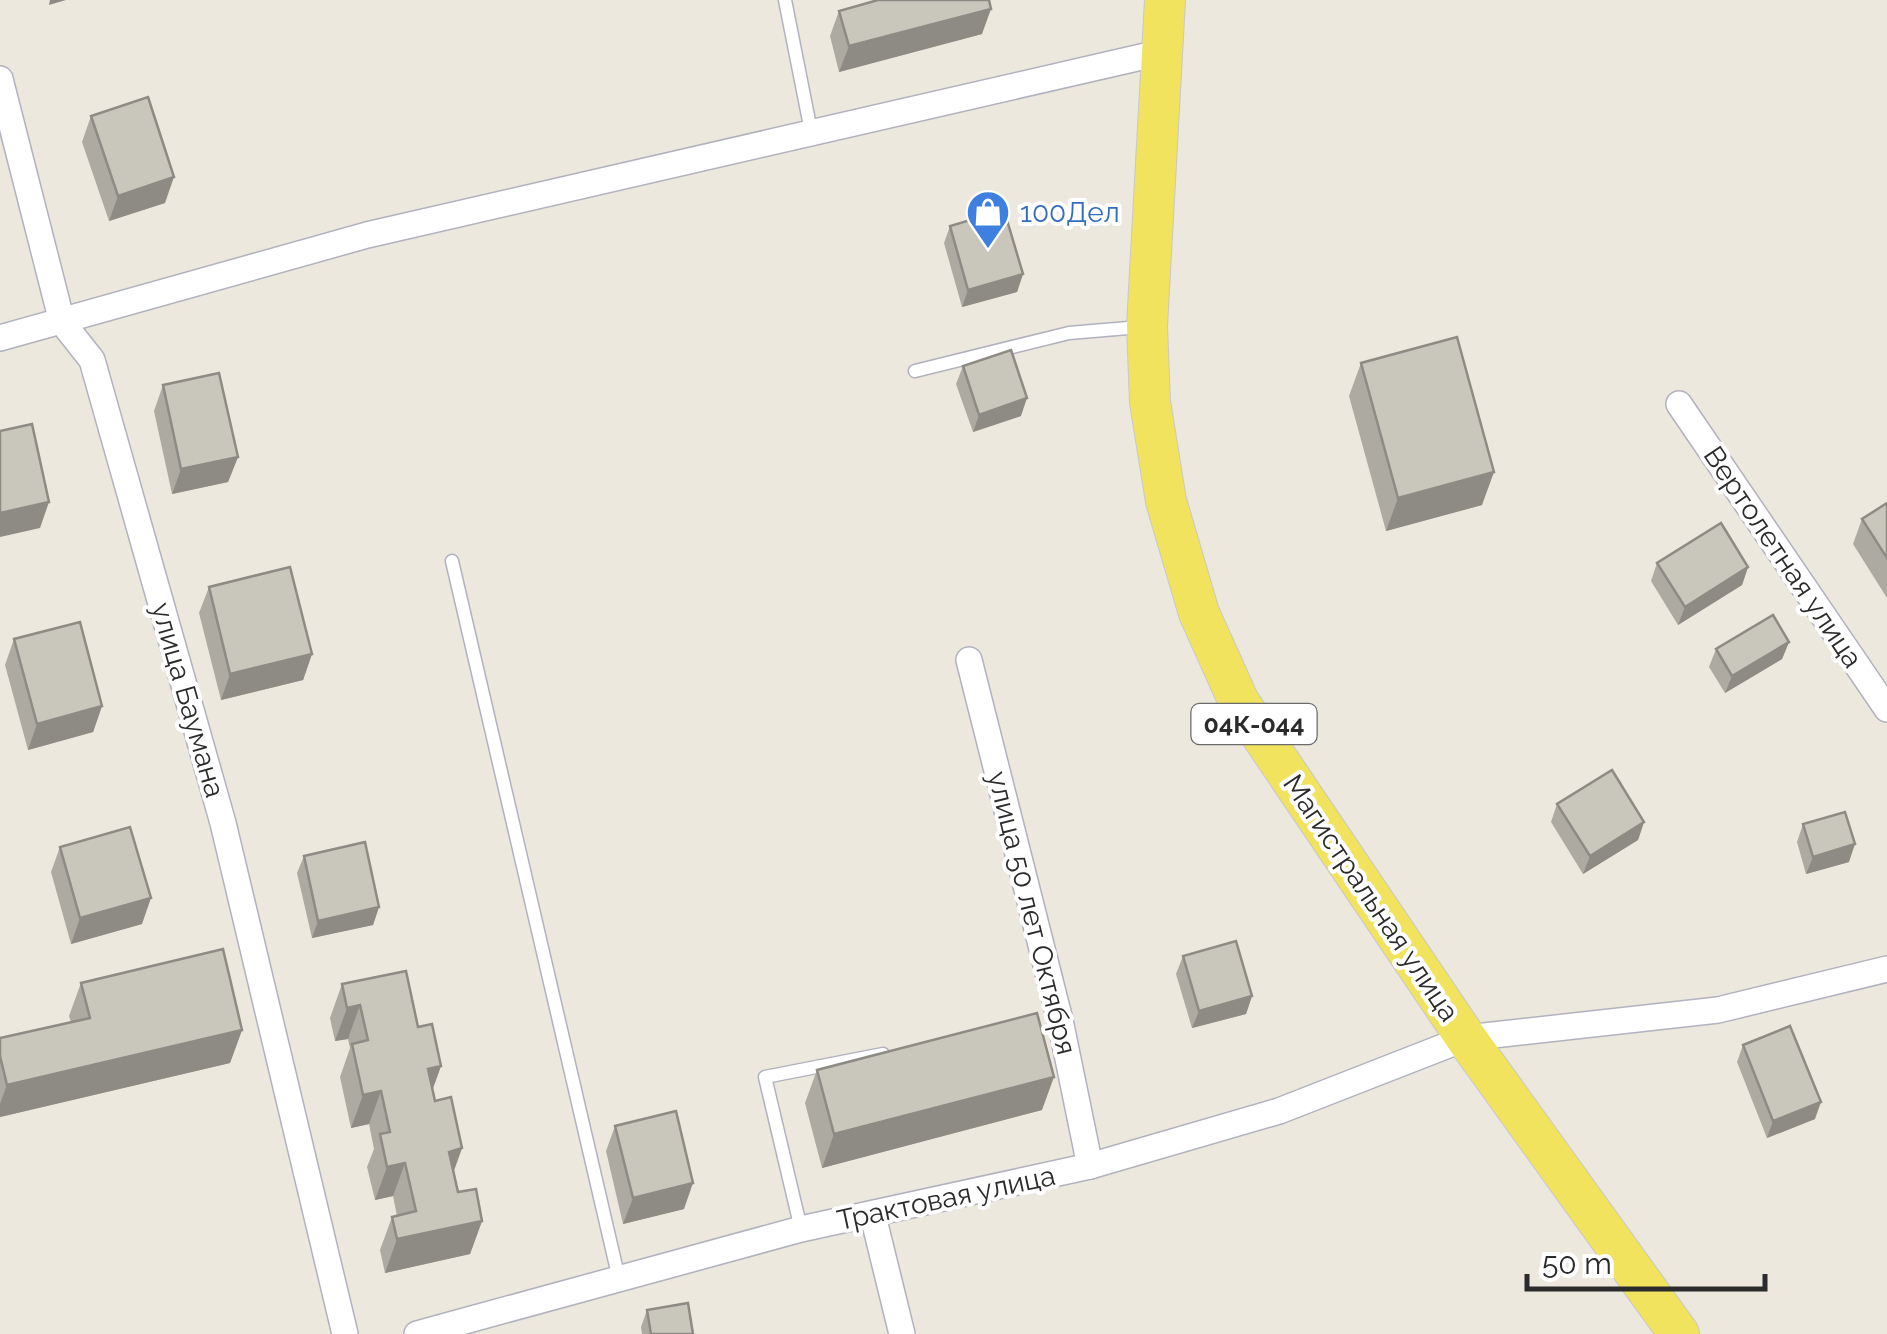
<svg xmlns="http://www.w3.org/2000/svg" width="1887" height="1334" font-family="Raleway,sans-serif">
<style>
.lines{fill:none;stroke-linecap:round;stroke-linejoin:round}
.service-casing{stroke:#b1b2bf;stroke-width:15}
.minor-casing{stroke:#b1b2bf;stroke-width:28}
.primary-casing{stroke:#c8c8c8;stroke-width:42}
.service{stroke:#fff;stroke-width:12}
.minor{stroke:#fff;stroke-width:25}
.primary{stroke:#f1e35e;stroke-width:40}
.wall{fill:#adaaa2}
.shaded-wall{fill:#8d8b84}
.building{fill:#c9c6bc;stroke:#8d8b84;stroke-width:2.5}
.labels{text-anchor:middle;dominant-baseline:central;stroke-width:8;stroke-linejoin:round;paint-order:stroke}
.shield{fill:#fff;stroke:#6b6b6b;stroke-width:2.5}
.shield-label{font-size:25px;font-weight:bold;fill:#2b2b2b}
.shop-label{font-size:28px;fill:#366cbe;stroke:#fff;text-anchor:start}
.street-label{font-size:28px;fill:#2b2b2b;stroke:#fff}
</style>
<rect width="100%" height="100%" fill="#ede8dd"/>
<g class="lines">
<!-- service casing -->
<g class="service-casing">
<g id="service">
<path d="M785,0l26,131"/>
<path d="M915,371l154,-38 71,-6"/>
<path d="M452,561l167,718"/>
<path d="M801,1229l-36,-152 118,-23"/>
</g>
</g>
<!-- minor casing -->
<g class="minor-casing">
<g id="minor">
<path d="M0,79l62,243 30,38 131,463 122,511"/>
<path d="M0,338l367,-103 796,-183"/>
<path d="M1679,404l208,305"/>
<path d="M969,660l91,360 30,146"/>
<path d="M873,1216l29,118"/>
<path d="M417,1334l384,-105 289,-63 189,-55 187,-73 252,-28 169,-41"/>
</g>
</g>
<!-- primary casing -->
<g class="primary-casing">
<path id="primary" d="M1165,0l-18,326 3,76 16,99 33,112 40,89 227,336 213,296"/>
</g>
<!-- service -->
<use href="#service" class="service"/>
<!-- minor -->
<use href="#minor" class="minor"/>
<!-- primary -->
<use href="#primary" class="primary"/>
</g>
<!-- wall -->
<g class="wall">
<path d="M839,11l143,23 -143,38 -9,-36z"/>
<path d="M91,116l74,87 -56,18 -27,-79z"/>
<path d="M950,226l73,48 -6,18 -55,15 -18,-64z"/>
<path d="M1361,363l121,142 -96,26 -37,-135z"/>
<path d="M963,366l58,50 -48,16 -17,-48z"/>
<path d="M163,385l75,72 -10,25 -56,12 -18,-83z"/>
<path d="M1887,503v95l-34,-54 9,-25z"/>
<path d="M1657,563l91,4 -6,18 -64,40 -27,-44z"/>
<path d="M209,587l103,67 -9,26 -82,20 -22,-87z"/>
<path d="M14,639l88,67 -9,26 -65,18 -23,-85z"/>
<path d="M1789,642l-7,17 -57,34 -16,-26 7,-18z"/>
<path d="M1557,804l87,18 -6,18 -55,34 -32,-52z"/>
<path d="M1803,824l46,38 -43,12 -9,-32z"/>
<path d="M60,847l82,77 -71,20 -20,-72z"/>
<path d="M304,856l75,51 -6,18 -61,13 -15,-65z"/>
<path d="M1183,956l69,40 -6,18 -54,14 -16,-54z"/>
<path d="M81,983l161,47 -12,33 -230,54v-79l71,-16 -2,-6z"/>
<path d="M342,984l76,43 23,39 -9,25 3,10 27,47 -9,24 5,20 24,29 -12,33 -85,19 -5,-23 12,-33 5,-1 -4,-20 -18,4 -8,-33 7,-18 -5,-25 -18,4 -11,-51 10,-29 -2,-9 -13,2 -5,-23z"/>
<path d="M1743,1045l72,74 -48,19 -30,-76z"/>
<path d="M817,1070l225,40 -220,58 -17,-65z"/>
<path d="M615,1126l69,83 -61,15 -17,-73z"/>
<path d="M647,1310l46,24h-51l-1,-7z"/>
</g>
<!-- shaded-wall -->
<g class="shaded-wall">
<path d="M50,0h16l-17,5z"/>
<path d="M991,9l-9,25 -143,38 10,-26z"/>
<path d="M174,177l-9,26 -56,18 9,-25z"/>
<path d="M1023,274l-6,18 -55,15 6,-17z"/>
<path d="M1027,398l-6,18 -48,16 6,-17z"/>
<path d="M238,457l-10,25 -56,12 9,-25z"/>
<path d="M1494,472l-12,33 -96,26 12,-33z"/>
<path d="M49,502l-9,26 -40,9v-24z"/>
<path d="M1748,567l-6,18 -64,40 7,-18z"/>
<path d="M1789,642l-7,17 -57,34 7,-17z"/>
<path d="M312,654l-9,26 -82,20 9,-26z"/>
<path d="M102,706l-9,26 -65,18 9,-26z"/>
<path d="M1644,822l-6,18 -55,34 7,-18z"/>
<path d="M1855,844l-6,18 -43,12 7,-17z"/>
<path d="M151,898l-9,26 -71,20 9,-26z"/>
<path d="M379,907l-6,18 -61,13 6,-17z"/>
<path d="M1252,996l-6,18 -54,14 7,-17z"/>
<path d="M360,1005l-12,34 -13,2 12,-33z"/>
<path d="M242,1030l-12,33 -230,54v-13l7,-19z"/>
<path d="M441,1066l-12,33 -1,-30z"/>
<path d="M1054,1077l-12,33 -220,58 12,-34z"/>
<path d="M381,1091l-12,33 -18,4 12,-33z"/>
<path d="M1821,1102l-6,17 -48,19 6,-17z"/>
<path d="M462,1148l-12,34 -1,-30z"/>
<path d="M405,1163l-12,33 -18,4 12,-33z"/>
<path d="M693,1183l-9,26 -61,15 10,-26z"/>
<path d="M482,1221l-12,33 -85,19 12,-34z"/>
</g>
<!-- building -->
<g class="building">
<path d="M878,0h111l2,9 -142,37 -10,-35z"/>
<path d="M148,97l26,80 -56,19 -27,-80z"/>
<path d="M1004,210l19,64 -55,16 -18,-64z"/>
<path d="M1457,337l37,135 -96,26 -37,-135z"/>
<path d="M1011,350l16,48 -48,17 -16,-49z"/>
<path d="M219,373l19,84 -57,12 -18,-84z"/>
<path d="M32,424l17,78 -49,11v-82z"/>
<path d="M1887,503v55l-25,-39z"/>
<path d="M1721,523l27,44 -63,40 -28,-44z"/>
<path d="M290,567l22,87 -82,20 -21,-87z"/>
<path d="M1773,615l16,27 -57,34 -16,-27z"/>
<path d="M80,622l22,84 -65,18 -23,-85z"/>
<path d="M1612,770l32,52 -54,34 -33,-52z"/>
<path d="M1845,812l10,32 -42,13 -10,-33z"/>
<path d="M130,827l21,71 -71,20 -20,-71z"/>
<path d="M365,842l14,65 -61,14 -14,-65z"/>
<path d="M1236,941l16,55 -53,15 -16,-55z"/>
<path d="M223,949l19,81 -235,55 -7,-29v-18l90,-20 -9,-35z"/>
<path d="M406,971l12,56 14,-3 9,42 -13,3 7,32 16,-4 11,51 -13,4 9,40 18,-3 6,32 -85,18 -5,-22 24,-6 -11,-48 -18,4 -7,-33 10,-2 -9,-41 -18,4 -11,-51 16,-4 -8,-35 -13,3 -5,-24z"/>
<path d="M1037,1013l17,64 -220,57 -17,-64z"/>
<path d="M1790,1026l31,76 -48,19 -30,-76z"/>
<path d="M676,1111l17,72 -60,15 -18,-72z"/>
<path d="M688,1303l5,31h-42l-4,-24z"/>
</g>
<!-- icons -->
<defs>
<g id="shop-pin" transform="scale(2.25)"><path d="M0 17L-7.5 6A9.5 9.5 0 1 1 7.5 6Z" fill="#3f7fe0" stroke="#fff"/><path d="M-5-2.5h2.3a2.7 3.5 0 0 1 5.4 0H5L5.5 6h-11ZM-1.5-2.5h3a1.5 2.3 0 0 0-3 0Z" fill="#fff"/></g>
</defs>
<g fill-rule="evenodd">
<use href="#shop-pin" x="988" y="212"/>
</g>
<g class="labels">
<!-- shield labels -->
<rect class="shield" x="1191.5" y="704" width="125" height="40" rx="8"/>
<g class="shield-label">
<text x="1254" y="724">04К-044</text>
</g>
<!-- shop labels -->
<g class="shop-label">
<text x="1020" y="212">100Дел</text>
</g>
<!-- street labels -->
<g class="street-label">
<text transform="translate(1783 557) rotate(56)">Вертолетная улица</text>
<text transform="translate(188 700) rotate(74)">улица Баумана</text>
<text transform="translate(1371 898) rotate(56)">Магистральная улица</text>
<text transform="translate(1032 913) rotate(76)">улица 50 лет Октября</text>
<text transform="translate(946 1198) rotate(-12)">Трактовая улица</text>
</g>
</g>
<!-- scale -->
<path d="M1527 1274v15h238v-15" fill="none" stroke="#2b2b2b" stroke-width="5"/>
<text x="1542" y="1274" font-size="30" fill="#2b2b2b" stroke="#ffffff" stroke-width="8" paint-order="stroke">50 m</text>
</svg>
